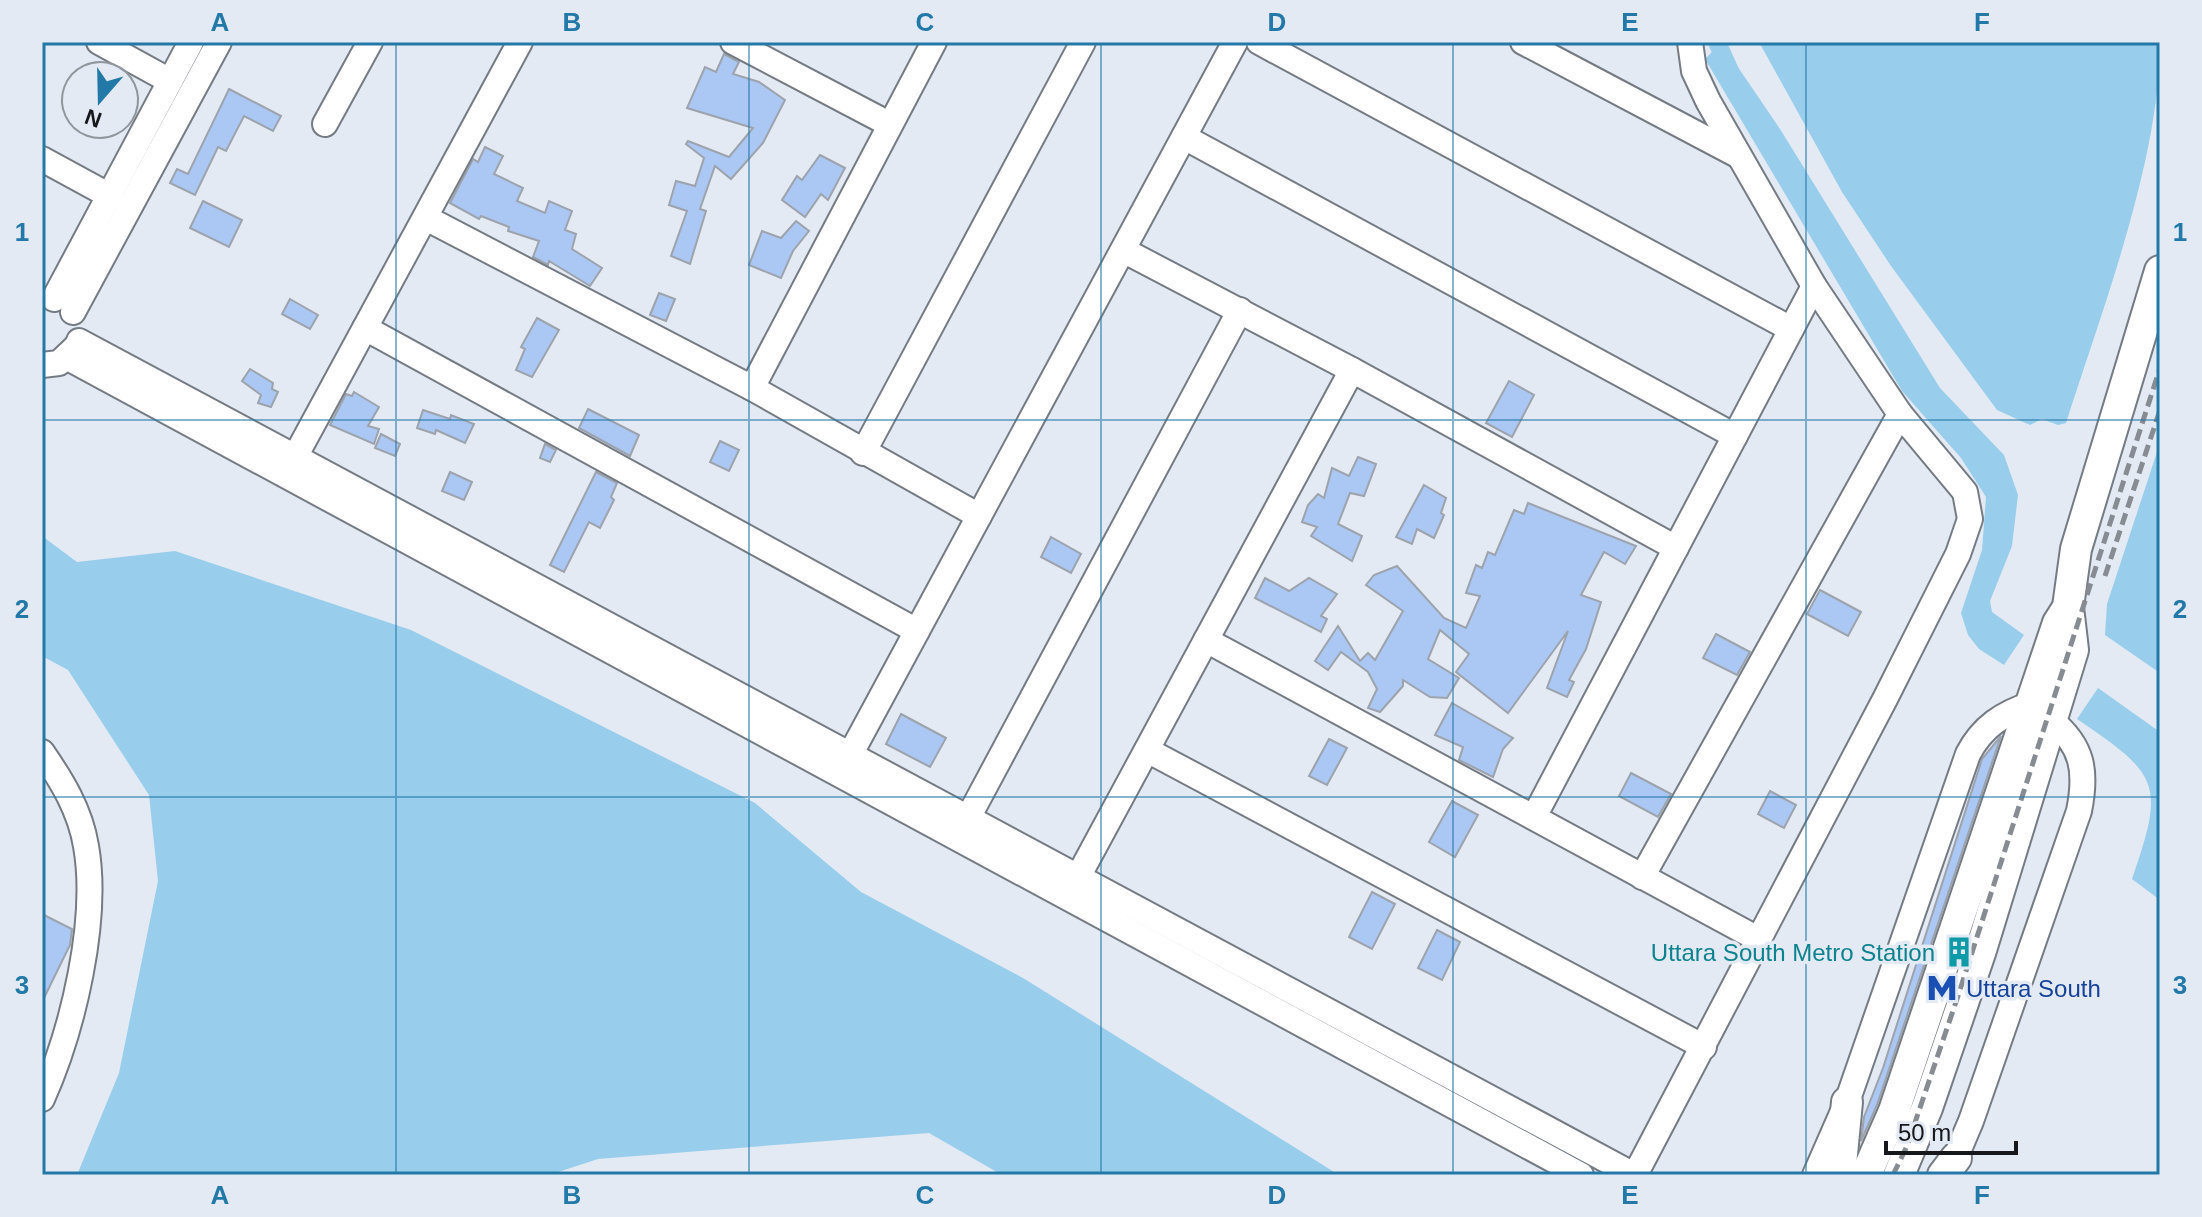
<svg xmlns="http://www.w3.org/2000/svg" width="2202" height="1217" font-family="Arial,sans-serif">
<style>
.water{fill:#98ceeb}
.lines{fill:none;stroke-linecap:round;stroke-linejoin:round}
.canal{stroke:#98ceeb;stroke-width:18}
.building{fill:#abc7f3;stroke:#9da3ac;stroke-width:2}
.minor-casing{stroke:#757b83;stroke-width:28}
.major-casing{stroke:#757b83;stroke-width:34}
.minor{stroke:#fff;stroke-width:24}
.major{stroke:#fff;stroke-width:30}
.rail{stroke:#878b92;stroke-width:5;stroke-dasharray:12 6;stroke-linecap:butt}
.grid{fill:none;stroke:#2279a8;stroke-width:2;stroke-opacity:0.55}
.labels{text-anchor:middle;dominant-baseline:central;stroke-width:7;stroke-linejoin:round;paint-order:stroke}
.culture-label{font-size:24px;fill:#0d838f;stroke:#e3eaf3;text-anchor:end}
.transit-label{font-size:24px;fill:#164399;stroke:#e3eaf3;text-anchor:start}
.neatline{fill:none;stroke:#2279a8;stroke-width:3}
.grid-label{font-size:26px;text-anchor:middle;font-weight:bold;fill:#2279a8}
</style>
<rect width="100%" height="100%" fill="#e3eaf3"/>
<!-- water -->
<g class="water">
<path d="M1759,42h401c0,118 -58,268 -94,381l-8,2 -16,-6 -12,6 -33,-15 -106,-144 -49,-74z"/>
<path d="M1727,51l53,78 160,259 64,67 14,40 -6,51 -22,55 2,11 32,23 -20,30 -25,-16 -11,-14 -7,-22 21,-63 4,-53 -25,-39 -59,-67 -197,-332 7,-7z"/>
<path d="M2160,443v230l-55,-38 2,-31z"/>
<path d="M42,536l35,26 98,-11 236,79 344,173 106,89 162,86 316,197h-337l-73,-42 -331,26 -49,16h-472l42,-102 39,-192 -9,-86 -81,-125 -26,-14z"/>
<path d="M2098,688l62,44v168l-28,-21c33,-95 28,-104 -55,-160z"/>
</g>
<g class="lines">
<!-- canal -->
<path class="canal" d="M1717,42l13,29"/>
</g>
<!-- building -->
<g class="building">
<path d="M724,54l15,8 -6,12 26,8 26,18 -22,43 -32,36 -16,-13 -15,43 6,2 -16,53 -19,-8 16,-45 -18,-6 7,-24 19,5 9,-28 -18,-14 2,-3 41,16 24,-29 -66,-20 18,-41 11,5z"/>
<path d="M229,89l52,27 -8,15 -29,-15 -18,35 -8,-4 -23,48 -25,-12 7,-14 11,5z"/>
<path d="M485,147l18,9 -9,18 29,14 -6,13 28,12 4,-12 23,10 -7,19 11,4 -4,15 30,19 -12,18 -41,-25 -1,4 -15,-8 6,-16 -31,-10 1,-4 -28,-11 -2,3 -29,-16 23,-44 5,3z"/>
<path d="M820,155l25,13 -17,32 -7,-6 -16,23 -23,-17 15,-24 5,4z"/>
<path d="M203,201l39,19 -13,27 -39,-19z"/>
<path d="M796,221l13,10 -16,20 -12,27 -32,-13 13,-34 19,7z"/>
<path d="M659,293l16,6 -9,22 -16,-6z"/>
<path d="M290,299l28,16 -8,14 -28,-15z"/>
<path d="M537,318l22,12 -27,47 -16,-7 9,-21 -4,-2z"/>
<path d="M250,369l23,14 -1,6 6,3 -7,15 -13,-4 3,-8 -19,-14z"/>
<path d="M1509,381l25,14 -22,42 -26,-14z"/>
<path d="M354,392l25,15 -11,19 11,3 -5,15 -44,-19 16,-31 6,2z"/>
<path d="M588,409l51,26 -9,21 -51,-28z"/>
<path d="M423,410l27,9 1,-4 23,9 -9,19 -29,-13 -1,4 -18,-6z"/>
<path d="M381,434l19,10 -5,12 -20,-8z"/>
<path d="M720,441l19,9 -10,21 -19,-9z"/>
<path d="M545,444l11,6 -6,12 -10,-4z"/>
<path d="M1358,457l18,7 -12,32 -14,-3 -12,31 24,12 -10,25 -41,-25 6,-9 -15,-5 6,-17 10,-11 6,4 8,-30 17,8z"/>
<path d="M450,472l22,10 -8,18 -22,-9z"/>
<path d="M596,472l21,11 -6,14 3,3 -14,28 -11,-6 -25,50 -14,-7z"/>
<path d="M1424,485l22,13 -5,15 3,2 -10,23 -17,-9 -5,15 -16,-7z"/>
<path d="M1528,503l108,43 -11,18 -21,-12 -23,43 20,7 -15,47 -17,31 5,2 -7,15 -20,-9 21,-57 -60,82 -52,-41 13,-18 -29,-24 -12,29 31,19 -12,20 -17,-1 -27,-17v6l-23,26 -12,-4 9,-19 -9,-17 -27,-20 -13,18 -13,-9 23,-35 22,35 8,-8 7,7 28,-49 -37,-26 8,-10 23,-9 47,52 22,10 14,-32 -14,-3 10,-28 6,3 6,-16 7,3 19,-45 10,4z"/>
<path d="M1051,537l30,17 -10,19 -30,-16z"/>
<path d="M1265,578l24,13 20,-13 28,16 -16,22 6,3 -6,13 -66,-34z"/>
<path d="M1820,590l41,22 -13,24 -41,-22z"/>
<path d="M1716,634l34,18 -13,23 -34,-17z"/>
<path d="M1452,703l61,35 -10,11 -10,28 -34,-17 4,-13 -28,-12z"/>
<path d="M901,714l45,24 -16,29 -44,-23z"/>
<path d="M2001,736l-124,369 -16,36 3,-24 19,-49 99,-309z"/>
<path d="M1329,739l18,9 -20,37 -18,-9z"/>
<path d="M1631,773l40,21 -13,23 -39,-21z"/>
<path d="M1770,791l26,14 -12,23 -26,-14z"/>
<path d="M1452,801l26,14 -23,42 -26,-15z"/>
<path d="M1372,892l23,12 -23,45 -23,-12z"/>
<path d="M42,914l30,15 -2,16 -28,57z"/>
<path d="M1437,930l23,12 -18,38 -24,-12z"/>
</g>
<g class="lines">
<!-- minor casing -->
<g class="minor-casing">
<g id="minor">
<path d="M99,42l71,39"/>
<path d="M733,42l156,82"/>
<path d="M1259,42l532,287"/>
<path d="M1523,42l216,114"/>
<path d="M325,124l45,-82"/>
<path d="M1184,137l551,299"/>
<path d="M42,159l68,37"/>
<path d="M426,218l326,170 227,128"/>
<path d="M1123,250l229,120 324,178"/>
<path d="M54,299l137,-257"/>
<path d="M73,312l146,-270"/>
<path d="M365,328l552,303"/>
<path d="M79,341l1555,834"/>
<path d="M68,358l1513,817"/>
<path d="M42,365l17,-2 19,-18"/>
<path d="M752,388l182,-346"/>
<path d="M863,453l220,-411"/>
<path d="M295,457l225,-415"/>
<path d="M1206,640l552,299"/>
<path d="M1147,750l557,297"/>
<path d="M42,752c20,29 38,58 44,94 13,74 -13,184 -44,253"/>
<path d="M850,755l385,-713"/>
<path d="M1534,817l280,-531"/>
<path d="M968,818l272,-508"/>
<path d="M1078,877l274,-507"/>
<path d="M1642,877l258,-463"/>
<path d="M1949,1173l22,-52 108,-310c8,-40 4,-65 -28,-91"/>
<path d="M1635,1175l250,-476 73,-145 12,-35 -5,-27 -65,-78 -86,-128 -106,-185 -14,-30 -4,-29"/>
<path d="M1815,1175l32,-73 121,-348c14,-27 35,-41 64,-50"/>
</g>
</g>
<!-- major casing -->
<g class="major-casing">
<g id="major">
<path d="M1840,1175l7,-73"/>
<path d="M1866,1175l28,-64 164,-488 9,-14"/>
<path d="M1899,1175l28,-67 53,-155 93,-303 -5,-43 8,-58 84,-278"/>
<path d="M1943,1175l13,-17"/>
</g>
</g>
<!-- minor -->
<use href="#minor" class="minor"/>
<!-- major -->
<use href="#major" class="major"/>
<!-- rail -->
<g class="rail">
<path d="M2105,576l55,-166"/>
<path d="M1893,1175l14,-29 51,-150 202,-628"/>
</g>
</g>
<!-- grid -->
<path class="grid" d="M396,42v1133M749,42v1133M1101,42v1133M1453,42v1133M1806,42v1133M42,420h2118M42,797h2118"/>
<!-- icons -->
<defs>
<g id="building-bare" transform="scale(2.4)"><path d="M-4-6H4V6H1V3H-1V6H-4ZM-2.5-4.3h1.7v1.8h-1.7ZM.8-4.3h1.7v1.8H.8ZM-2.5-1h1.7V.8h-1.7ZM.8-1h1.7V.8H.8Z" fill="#0f9aa8" stroke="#e3eaf3" stroke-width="2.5" paint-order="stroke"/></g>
<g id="metro-bare" transform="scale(2.4)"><path d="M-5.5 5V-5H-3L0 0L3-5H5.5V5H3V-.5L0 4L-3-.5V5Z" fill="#1a4fb4" stroke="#e3eaf3" stroke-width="2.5" paint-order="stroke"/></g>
</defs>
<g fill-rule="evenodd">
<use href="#building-bare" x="1959" y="952"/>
<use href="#metro-bare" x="1942" y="988"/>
</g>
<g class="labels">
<!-- culture labels -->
<g class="culture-label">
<text x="1935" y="952">Uttara South Metro Station</text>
</g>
<!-- transit labels -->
<g class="transit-label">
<text x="1966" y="988">Uttara South</text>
</g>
</g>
<!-- border -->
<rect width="2202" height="1217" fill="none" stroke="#e3eaf3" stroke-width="88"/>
<!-- north arrow -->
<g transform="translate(100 100) rotate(200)"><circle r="38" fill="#e3eaf3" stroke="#91969d" stroke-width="2"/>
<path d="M0-6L14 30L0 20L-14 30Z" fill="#2279a8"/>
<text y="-12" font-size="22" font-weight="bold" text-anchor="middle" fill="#16181c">N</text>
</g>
<!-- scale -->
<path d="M1886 1141v12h130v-12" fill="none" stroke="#16181c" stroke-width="4"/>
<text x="1898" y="1141" font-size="24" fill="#16181c" stroke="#e3eaf3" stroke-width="6" paint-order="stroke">50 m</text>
<rect x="44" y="44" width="2114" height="1129" class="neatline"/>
<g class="grid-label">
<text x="220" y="31">A</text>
<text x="572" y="31">B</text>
<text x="925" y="31">C</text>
<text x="1277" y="31">D</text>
<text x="1630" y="31">E</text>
<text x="1982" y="31">F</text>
<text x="22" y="241">1</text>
<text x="2180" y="241">1</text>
<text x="22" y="618">2</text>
<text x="2180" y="618">2</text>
<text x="22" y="994">3</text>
<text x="2180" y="994">3</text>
<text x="220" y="1204">A</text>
<text x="572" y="1204">B</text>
<text x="925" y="1204">C</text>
<text x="1277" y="1204">D</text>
<text x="1630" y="1204">E</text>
<text x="1982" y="1204">F</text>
</g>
</svg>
